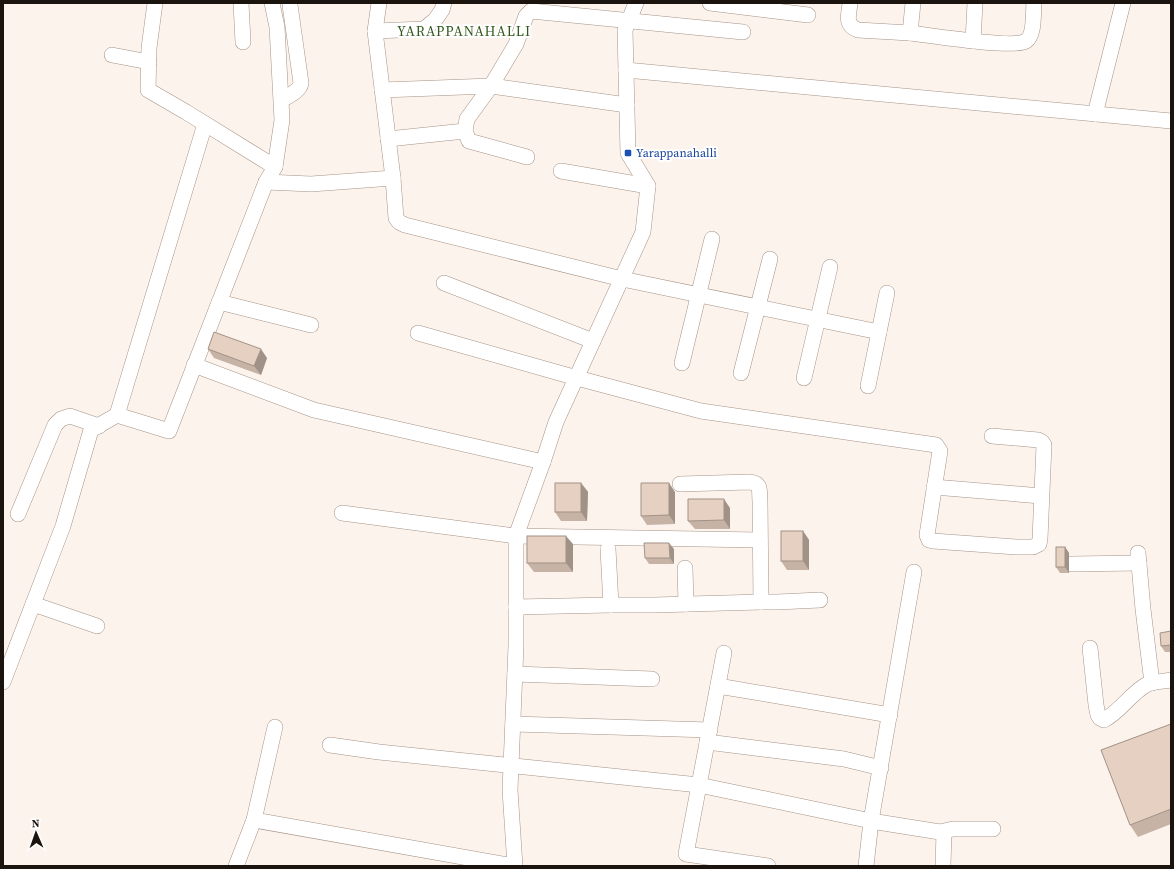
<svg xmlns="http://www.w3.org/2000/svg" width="1174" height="869" font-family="'Source Serif 4',serif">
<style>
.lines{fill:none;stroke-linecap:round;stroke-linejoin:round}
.minor-casing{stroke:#a79385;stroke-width:16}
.minor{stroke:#fff;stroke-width:15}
.wall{fill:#c6b3a6}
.shaded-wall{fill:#a19287}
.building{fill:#e6d0c1;stroke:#a19287}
.transit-dot{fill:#1a4fb4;stroke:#fff;stroke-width:1.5}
.labels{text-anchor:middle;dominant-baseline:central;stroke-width:4;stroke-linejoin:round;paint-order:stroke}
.transit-label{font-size:12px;fill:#164399;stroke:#fff;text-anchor:start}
.quarter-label{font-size:14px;letter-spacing:1px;fill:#31581b;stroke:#fff}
</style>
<rect width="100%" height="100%" fill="#fcf3ed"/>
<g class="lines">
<!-- minor casing -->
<g class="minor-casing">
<g id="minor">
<path d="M241,3l2,39"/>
<path d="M272,3l5,24 5,93 -7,47"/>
<path d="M379,3l-4,28 18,147 3,40 3,4 6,3 217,54 257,53"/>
<path d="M710,3l98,12"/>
<path d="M850,3c-1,12 -6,22 8,27 17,1 35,2 52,3 19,2 104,16 116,8 9,-6 7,-28 8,-38"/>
<path d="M375,31l49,-2 11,-9 7,-10 2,-7"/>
<path d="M910,33l3,-30"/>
<path d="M973,41l2,-38"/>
<path d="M112,55l37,7"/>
<path d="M626,70l545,51"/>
<path d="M382,90l109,-4 136,19"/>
<path d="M282,100c6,-4 18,-9 19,-17l-11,-78"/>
<path d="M1095,114l28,-111"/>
<path d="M388,139l77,-8"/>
<path d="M527,157l-58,-16 -4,-10 2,-12 24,-33 25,-42 10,-28 5,-5 212,21"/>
<path d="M561,171l87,15"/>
<path d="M266,182l45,2 82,-6"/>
<path d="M444,283l149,58"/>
<path d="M219,302l92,23"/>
<path d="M418,333l159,45 124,33 235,34 4,6 -13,84 2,5 4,1 83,6h17l6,-3 1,-5 4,-94 -2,-3 -4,-2 -46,-4"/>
<path d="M682,363l30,-124"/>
<path d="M194,365l120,45 229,52"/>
<path d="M741,373l29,-114"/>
<path d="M804,378l26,-111"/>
<path d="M868,386l19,-93"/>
<path d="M117,415l88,-291"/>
<path d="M680,484l69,-2c13,1 10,8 11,19l1,101h16l43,-2"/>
<path d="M934,487l107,9"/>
<path d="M342,513l174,23 244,4"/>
<path d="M18,514l37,-89 6,-6 9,-3 29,10"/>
<path d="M608,549l3,56"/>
<path d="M1138,553l5,56 9,74"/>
<path d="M1072,564l67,-1"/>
<path d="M685,568l1,36"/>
<path d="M33,604l64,22"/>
<path d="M516,607l95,-2h43l107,-3"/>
<path d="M1090,648l6,57 2,10 2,3 4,2c17,-9 26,-26 42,-35 7,-4 17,-3 25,-5"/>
<path d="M724,653l-38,201 82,12"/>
<path d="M515,674l137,5"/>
<path d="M3,682l60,-156 28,-96 26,-15 52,16 97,-249 9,-15 -89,-55 -38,-22 1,-42 6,-45"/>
<path d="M718,686l172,29"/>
<path d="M513,724l197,6"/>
<path d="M707,742l137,17 37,9"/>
<path d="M330,745l49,7 320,33 172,36 43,-249"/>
<path d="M254,820l259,46"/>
<path d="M236,866l18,-46 21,-93"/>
<path d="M515,866l-5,-76 6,-144v-110l27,-74 13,-40 87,-190 5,-46 -20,-33 -3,-123 11,-27"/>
<path d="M866,866l5,-45 69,11 13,-3h40"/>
<path d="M943,866l1,-34"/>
</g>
</g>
<!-- minor -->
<use href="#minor" class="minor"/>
</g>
<!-- wall -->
<g class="wall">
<path d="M208,349l59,9 -6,17 -47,-17z"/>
<path d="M581,483l7,9 -1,29h-26l-6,-9z"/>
<path d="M675,492v32l-28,1 -6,-9z"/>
<path d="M730,508v21h-35l-7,-8z"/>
<path d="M803,531l6,9v30h-22l-6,-9z"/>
<path d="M573,544v28h-39l-7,-9z"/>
<path d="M1065,547l4,6v20h-9l-4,-6z"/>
<path d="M674,549v15h-25l-4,-6z"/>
<path d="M1171,631v21h-6l-4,-6z"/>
<path d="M1171,724v100l-33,13 -8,-12z"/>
</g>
<!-- shaded-wall -->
<g class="shaded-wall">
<path d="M261,349l6,9 -6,17 -7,-9z"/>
<path d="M581,483l7,9 -1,29 -6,-9z"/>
<path d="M669,483l6,9v32l-6,-9z"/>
<path d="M724,499l6,9v21l-6,-9z"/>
<path d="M803,531l6,9v30l-6,-9z"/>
<path d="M566,536l7,8v28l-7,-9z"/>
<path d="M669,543l5,6v15l-4,-6z"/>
<path d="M1065,547l4,6v20l-4,-6z"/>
</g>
<!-- building -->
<g class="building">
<path d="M214,332l47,17 -7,17 -46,-17z"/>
<rect x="555" y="483" width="26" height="29"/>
<path d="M641,483h28v32l-28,1z"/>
<path d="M688,499h36v21l-36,1z"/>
<rect x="781" y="531" width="22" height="30"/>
<rect x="527" y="536" width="39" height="27"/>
<path d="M644,543h25l1,15h-25z"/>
<rect x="1056" y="547" width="9" height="20"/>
<path d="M1171,631v14l-10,1 -1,-13z"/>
<path d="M1171,724v85l-41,16 -29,-75z"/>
</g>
<!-- markers -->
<rect class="transit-dot" x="624" y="149" width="8" height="8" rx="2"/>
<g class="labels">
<!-- transit labels -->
<g class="transit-label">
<text x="636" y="153">Yarappanahalli</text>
</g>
<!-- quarter labels -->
<g class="quarter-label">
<text x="464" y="31">YARAPPANAHALLI</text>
</g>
</g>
<!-- border -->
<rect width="1174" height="869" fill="none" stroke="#1b130e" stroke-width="8"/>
<!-- north arrow -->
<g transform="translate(36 833) rotate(358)" stroke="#ffffff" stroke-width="3" paint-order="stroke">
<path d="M0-3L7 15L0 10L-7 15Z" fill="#1b130e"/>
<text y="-6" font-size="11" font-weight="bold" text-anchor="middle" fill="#1b130e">N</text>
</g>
</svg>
